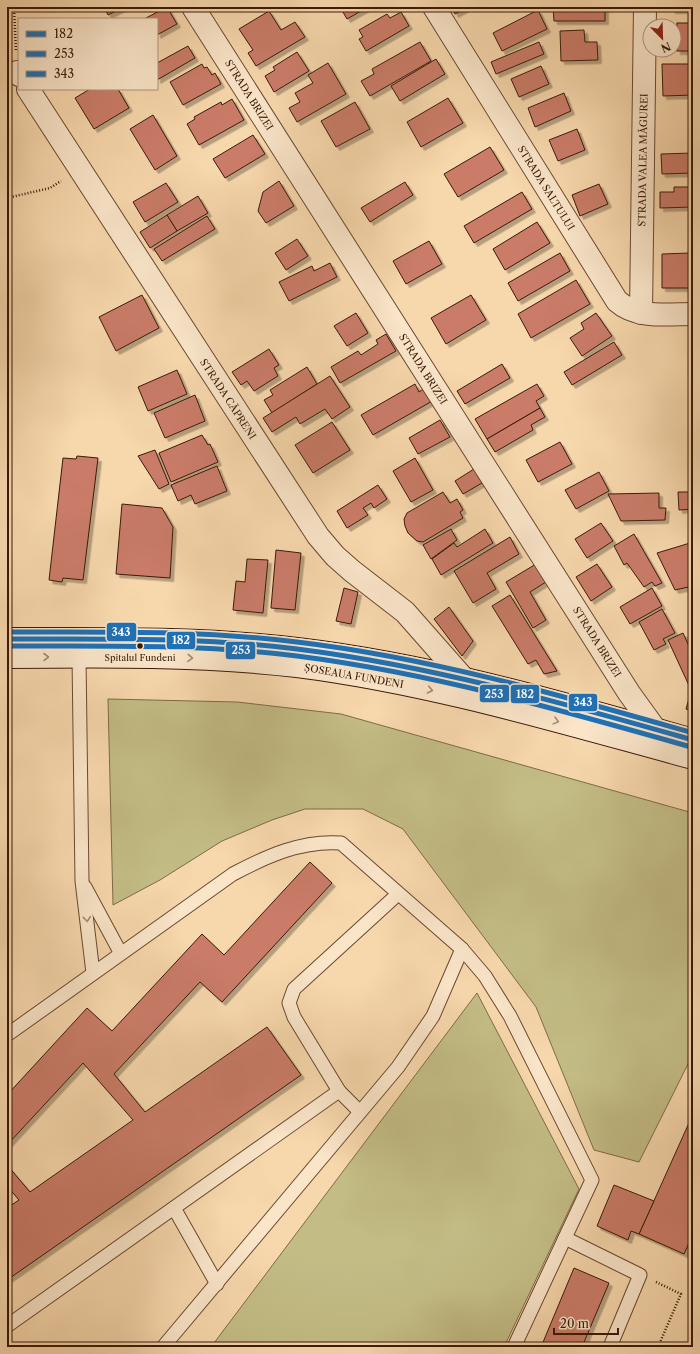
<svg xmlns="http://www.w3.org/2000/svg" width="700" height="1354" font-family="'Libre Caslon Text',serif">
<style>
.green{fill:#c3bc85;stroke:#7e6b46}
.building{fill:#ca7b69;stroke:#3a1a07;filter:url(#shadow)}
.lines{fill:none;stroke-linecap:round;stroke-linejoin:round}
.lane-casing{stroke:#694930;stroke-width:15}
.street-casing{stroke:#694930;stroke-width:24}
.secondary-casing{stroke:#3a1a07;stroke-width:24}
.path{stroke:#3a1a07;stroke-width:2.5;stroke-dasharray:1 2;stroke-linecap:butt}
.lane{stroke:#fae5c9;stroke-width:13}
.street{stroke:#fae5c9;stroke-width:22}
.secondary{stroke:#fae5c9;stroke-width:22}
.bus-1-casing{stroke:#fae5c9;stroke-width:8}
.bus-2-casing{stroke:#fae5c9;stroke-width:8}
.bus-3-casing{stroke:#fae5c9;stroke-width:8}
.bus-1{stroke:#1d71b8;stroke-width:5}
.bus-2{stroke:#1d71b8;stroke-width:5}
.bus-3{stroke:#1d71b8;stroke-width:5}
.oneway{stroke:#a48a72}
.bus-dot{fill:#3a1a07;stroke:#fae5c9;stroke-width:1.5}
.labels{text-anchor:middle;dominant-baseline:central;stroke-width:3.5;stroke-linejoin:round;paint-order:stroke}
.bus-label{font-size:9px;fill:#3a1a07;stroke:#fae5c9}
.street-label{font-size:10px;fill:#3a1a07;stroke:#fae5c9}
.line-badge{stroke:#fae5c9;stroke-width:1.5}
.badge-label{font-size:11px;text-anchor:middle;font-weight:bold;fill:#fff}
</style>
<defs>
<filter id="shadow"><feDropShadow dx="3.5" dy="3.5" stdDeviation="0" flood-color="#0004"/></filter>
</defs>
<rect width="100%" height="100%" fill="#f7d7ac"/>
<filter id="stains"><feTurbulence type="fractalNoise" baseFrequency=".005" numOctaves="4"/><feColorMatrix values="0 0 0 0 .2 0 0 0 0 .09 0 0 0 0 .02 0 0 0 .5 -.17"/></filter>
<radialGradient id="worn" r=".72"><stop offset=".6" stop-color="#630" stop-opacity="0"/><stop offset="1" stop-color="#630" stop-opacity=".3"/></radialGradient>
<!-- green -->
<g class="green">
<path d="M108,699l129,3 104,12 352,99v241l-54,108 -45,-12 -58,-143 -133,-178 -40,-20h-58l-33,11 -50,21 -62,39 -47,25z"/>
<path d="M477,993l102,196 -75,158h-293z"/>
</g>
<!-- building -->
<g class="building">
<path d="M104,7h20l-16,8z"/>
<path d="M167,7l10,17 -20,11v-16h-13z"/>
<path d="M340,7h28l-21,12z"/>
<path d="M452,7h16l-13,7z"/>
<path d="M553,7h52v14h-51z"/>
<rect x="672" y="7" width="21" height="3"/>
<path d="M538,10l9,19 -45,22 -9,-18z"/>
<path d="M269,11l12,19 14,-8 10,15 -49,29 -8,-13 5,-3 -14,-21z"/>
<path d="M401,12l8,14 -43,25 -7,-12 4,-2 -4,-7 28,-16 3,4z"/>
<rect x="677" y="23" width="16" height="28"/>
<path d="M584,30l1,12h12l1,18 -37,1 -1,-30z"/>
<path d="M420,42l11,19 -61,35 -9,-15 13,-7 -2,-5z"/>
<path d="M539,42l5,12 -48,20 -5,-12z"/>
<path d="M188,46l7,12 -38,22v-17z"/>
<path d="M297,52l12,19 -35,21 -9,-16 10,-6 -2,-3z"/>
<path d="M436,59l9,15 -45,27 -9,-15z"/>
<path d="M328,63l18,31 -49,28 -8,-14 11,-6 -5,-9 18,-10 -5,-8z"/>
<path d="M202,64l2,4 3,-1 5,8 3,-2 6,11 -38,21 -13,-23z"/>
<path d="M662,64h31v31l-30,1z"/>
<path d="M541,66l8,18 -30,13 -8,-18z"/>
<path d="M90,89h28l11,19 -35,21 -19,-31z"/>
<path d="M564,93l7,18 -36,16 -7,-19z"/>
<path d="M448,98l15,25 -42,24 -14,-25z"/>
<path d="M232,99l12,21 -45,25 -12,-21 8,-5 -1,-2 27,-15 1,3z"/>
<path d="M355,102l15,27 -34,18 -15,-26z"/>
<path d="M153,115l24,41 -22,14 -25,-41z"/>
<path d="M577,129l8,21 -27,11 -9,-21z"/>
<path d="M253,135l12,19 -40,24 -12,-19z"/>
<path d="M490,147l14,23 -46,27 -14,-23z"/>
<path d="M693,153v20l-31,1 -1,-20z"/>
<path d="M279,181l15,25 -28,17 -8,-12 5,-19z"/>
<path d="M690,181h3v26l-33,1v-16h14v-5h16z"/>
<path d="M405,182l8,13 -43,27 -9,-14z"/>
<path d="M166,183l12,19 -33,20 -12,-20z"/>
<path d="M599,184l9,20 -28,12 -8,-21z"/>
<path d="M522,192l10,17 -58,34 -10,-17z"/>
<path d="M198,196l10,17 -31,18 -10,-16z"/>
<path d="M167,215l10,16 -27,17 -10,-16z"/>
<path d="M207,216l8,13 -53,32 -8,-12z"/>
<path d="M537,222l13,21 -45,27 -12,-21z"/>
<path d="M297,239l11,17 -22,14 -11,-17z"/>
<path d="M429,241l13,23 -36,20 -13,-23z"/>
<path d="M560,253l10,18 -52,30 -10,-18z"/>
<path d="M690,253v35h-28v-34z"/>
<path d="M330,263l7,14 -48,24 -10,-19 33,-16 2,5z"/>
<path d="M576,280l14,24 -59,34 -13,-24z"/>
<path d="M142,295l17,33 -43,23 -17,-34z"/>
<path d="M471,295l15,25 -40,24 -15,-26z"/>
<path d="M356,313l12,20 -21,13 -13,-20z"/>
<path d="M596,313l16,23 -30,20 -12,-18 14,-9 -3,-6z"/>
<path d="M386,334l10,17 -56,32 -9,-16 27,-16 3,4 17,-11 -2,-4z"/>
<path d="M614,342l8,13 -50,30 -8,-13z"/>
<path d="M269,349l10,16 -5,3 4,8 -24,15 -7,-10 -6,4 -9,-13z"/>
<path d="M502,364l8,14 -45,26 -8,-13z"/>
<path d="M307,367l10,17 -45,29 -8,-13 9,-5 -3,-5z"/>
<path d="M177,370l10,24 -39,17 -10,-24z"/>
<path d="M330,376l20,31 -18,12 -7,-10 -25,15 -4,-7 -24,15 -9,-14z"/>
<path d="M415,384l4,8 7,-5 8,13 -61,35 -12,-20z"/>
<path d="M537,384l7,12 -8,5 4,7 -53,31 -12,-20z"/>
<path d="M195,395l10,26 -40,17 -11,-25z"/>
<path d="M540,408l5,9 -14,8 2,5 -38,22 -8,-13z"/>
<path d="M440,420l10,17 -32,17 -9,-16z"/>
<path d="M332,422l18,28 -37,23 -18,-28z"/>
<path d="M202,435l6,10 2,-1 8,18 -47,20 -12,-29z"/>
<path d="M560,442l12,22 -34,18 -12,-22z"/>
<path d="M155,450l14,34 -10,5 -21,-33z"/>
<path d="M77,456l21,2 -15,122 -20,-2 -1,4 -13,-2 14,-122 13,1z"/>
<path d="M415,458l18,32 -22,12 -18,-31z"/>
<path d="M217,466l10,25 -32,13 -4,-9 -13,6 -7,-16z"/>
<path d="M474,469l8,14 -19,11 -8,-13z"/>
<path d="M599,472l10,19 -33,18 -11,-19z"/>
<path d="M378,485l9,14 -13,9 -3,-5 -8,5 5,7 -21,13 -10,-17z"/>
<path d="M443,492l7,11 7,-4 6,11 -3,2 3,6 -40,24 -6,-1 -9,-8 -3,-7 -1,-7 3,-6z"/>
<path d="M678,492h15v17l-14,1z"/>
<path d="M659,493v15h7l-1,12 -44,1 -13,-27z"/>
<path d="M122,504l40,4 11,19 -3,51 -54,-4z"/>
<path d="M601,523l12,18 -26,17 -12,-19z"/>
<path d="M451,529l6,11 -26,19 -8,-14z"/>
<path d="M485,529l8,14 -52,32 -9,-16 22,-16 3,4z"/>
<path d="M634,534l28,49 -7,3 -3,-4 -8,5 -17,-24 -3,2 -10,-19z"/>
<path d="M510,537l9,17 -32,19 9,16 -23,14 -19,-32z"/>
<path d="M690,543l3,8v35l-18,4 -18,-37z"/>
<path d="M276,550l25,3 -6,57 -24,-2z"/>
<path d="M247,559l21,1 -5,53 -30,-3 3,-29 9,1z"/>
<path d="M536,564l10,18 -16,10 16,28 -13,8 -27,-46z"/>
<path d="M597,564l15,23 -21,14 -15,-24z"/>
<path d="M344,588l14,4 -7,32 -15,-3z"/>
<path d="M652,588l10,18 -32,18 -10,-17z"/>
<path d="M510,595l47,76 -13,3 -8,-14 -8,4 -36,-58z"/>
<path d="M449,607l24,34 -11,15 -28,-37z"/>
<path d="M662,609l13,24 -12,6 3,5 -12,6 -15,-28z"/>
<path d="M683,633l10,22 -1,37 -24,-52z"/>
<path d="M690,695l3,1v15l-7,-2z"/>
<path d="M310,862l22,21 -110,119 -22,-20 -86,92 31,38 122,-85 34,48 -294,205v-72l12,-8 -12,-14v-21l23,27 103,-72 -50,-57 -76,82v-50l80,-87 25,23 90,-97 22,21z"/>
<path d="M693,1114v120l-9,20 -45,-20z"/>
<path d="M614,1185l40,16 -15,33 -8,-3 -3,9 -31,-14z"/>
<path d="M574,1268l35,15 -27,64h-41z"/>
</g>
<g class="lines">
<!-- lane casing -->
<g class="lane-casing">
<g id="lane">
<path d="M79,657l3,224 11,92"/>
<path d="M85,887l35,65"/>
<path d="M7,1035l226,-161c34,-18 69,-34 108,-31l121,106 23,27 25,40 82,164 -78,167"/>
<path d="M360,1112l-21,-21 -45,-74 -5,-14 5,-14 104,-95"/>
<path d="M174,1208l43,76"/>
<path d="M565,1238l75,37 -30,72"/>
<path d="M7,1326l332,-235"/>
<path d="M163,1347l235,-280 35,-51 29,-67"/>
</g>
</g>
<!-- street casing -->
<g class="street-casing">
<g id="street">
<path d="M193,7l436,686 26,36"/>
<path d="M434,7l183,294c20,18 51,13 76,13"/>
<path d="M17,72l2,3"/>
<path d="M28,89l290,447 17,20 17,15 53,41 59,67"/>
<path d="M641,313l4,-306"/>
</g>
</g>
<!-- secondary casing -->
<g class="secondary-casing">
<g id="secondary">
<path d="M7,639c97,0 194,-2 290,10 135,16 266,54 396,91"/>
<path d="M7,657c97,-1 194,-2 290,9 135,17 266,57 396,92"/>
</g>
</g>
<!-- path -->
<g class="path">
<path d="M14,7l2,45"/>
<path d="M7,198l43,-10 11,-7"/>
<path d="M656,1282l25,12 -23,53"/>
</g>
<!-- lane -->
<use href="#lane" class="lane"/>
<!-- street -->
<use href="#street" class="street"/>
<!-- secondary -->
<use href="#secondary" class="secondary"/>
<!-- bus-1 casing -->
<g class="bus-1-casing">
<path id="bus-1" d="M7,639c97,0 194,-2 290,10 135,17 266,54 396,91"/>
</g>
<!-- bus-2 casing -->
<g class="bus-2-casing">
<path id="bus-2" d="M7,646c97,0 194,-2 290,10 134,17 264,54 394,91"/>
</g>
<!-- bus-3 casing -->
<g class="bus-3-casing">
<path id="bus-3" d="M7,632c97,0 194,-2 290,10 135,16 266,54 396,91"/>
</g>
<!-- bus-1 -->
<use href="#bus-1" class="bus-1"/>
<!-- bus-2 -->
<use href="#bus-2" class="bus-2"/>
<!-- bus-3 -->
<use href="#bus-3" class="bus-3"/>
</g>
<!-- one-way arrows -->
<defs><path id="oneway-chevron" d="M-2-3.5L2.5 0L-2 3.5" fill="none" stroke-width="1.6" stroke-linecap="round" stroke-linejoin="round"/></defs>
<g class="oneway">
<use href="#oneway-chevron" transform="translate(46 657)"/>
<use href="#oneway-chevron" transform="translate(190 658) rotate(3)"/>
<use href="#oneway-chevron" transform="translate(430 690) rotate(12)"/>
<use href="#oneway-chevron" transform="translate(556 721) rotate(15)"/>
<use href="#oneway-chevron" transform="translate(87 919) rotate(84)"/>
</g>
<!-- markers -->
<circle class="bus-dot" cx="140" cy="646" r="3.5"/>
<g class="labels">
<!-- bus labels -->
<g class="bus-label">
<text x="140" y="657">Spitalul Fundeni</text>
</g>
<!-- street labels -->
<g class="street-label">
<text transform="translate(249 95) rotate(58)">STRADA BRIZEI</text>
<text transform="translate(643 160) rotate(-89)">STRADA VALEA MĂGUREI</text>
<text transform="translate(546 188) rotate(58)">STRADA SALTULUI</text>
<text transform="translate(423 369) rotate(58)">STRADA BRIZEI</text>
<text transform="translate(228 399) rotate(57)">STRADA CĂPRENI</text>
<text transform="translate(597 642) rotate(58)">STRADA BRIZEI</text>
<text transform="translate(354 676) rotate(10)">ȘOSEAUA FUNDENI</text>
</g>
</g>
<g class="line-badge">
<rect x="106" y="622" width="31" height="20" rx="4" fill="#1d71b8"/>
<rect x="166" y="631" width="30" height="19" rx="4" fill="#1d71b8"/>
<rect x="225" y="641" width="31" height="19" rx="4" fill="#1d71b8"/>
<rect x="479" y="684" width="31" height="19" rx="4" fill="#1d71b8"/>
<rect x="510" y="684" width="30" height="20" rx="4" fill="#1d71b8"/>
<rect x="568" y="693" width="30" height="19" rx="4" fill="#1d71b8"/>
</g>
<g class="badge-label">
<text x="121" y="636">343</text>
<text x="181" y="644">182</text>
<text x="241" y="654">253</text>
<text x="494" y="698">253</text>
<text x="525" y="698">182</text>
<text x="583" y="706">343</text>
</g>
<!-- margin -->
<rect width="700" height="1354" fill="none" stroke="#f7d7ac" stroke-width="24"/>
<rect x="8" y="8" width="684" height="1338" fill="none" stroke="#3a1a07" stroke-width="2"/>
<rect x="12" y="12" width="676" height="1330" fill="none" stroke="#3a1a07"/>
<!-- legend -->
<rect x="18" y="18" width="140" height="72" fill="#fae5c9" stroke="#ad947b"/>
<rect x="26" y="31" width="20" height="6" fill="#1d71b8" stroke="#ad947b"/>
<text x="54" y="38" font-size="12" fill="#3a1a07">182</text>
<rect x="26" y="51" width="20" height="6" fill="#1d71b8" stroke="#ad947b"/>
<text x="54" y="58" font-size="12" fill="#3a1a07">253</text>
<rect x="26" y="71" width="20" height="6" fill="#1d71b8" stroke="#ad947b"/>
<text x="54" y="78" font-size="12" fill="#3a1a07">343</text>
<!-- north arrow -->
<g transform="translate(662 38) rotate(157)"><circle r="19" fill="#fae5c9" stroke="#ad947b"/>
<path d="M0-3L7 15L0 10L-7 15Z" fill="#8f2418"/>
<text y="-6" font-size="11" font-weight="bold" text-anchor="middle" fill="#3a1a07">N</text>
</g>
<!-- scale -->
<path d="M554 1328v6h64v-6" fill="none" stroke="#3a1a07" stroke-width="2"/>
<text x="560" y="1328" font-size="12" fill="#3a1a07" stroke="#fae5c9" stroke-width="3" paint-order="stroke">20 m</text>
<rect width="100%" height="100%" filter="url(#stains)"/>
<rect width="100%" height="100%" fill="url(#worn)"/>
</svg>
